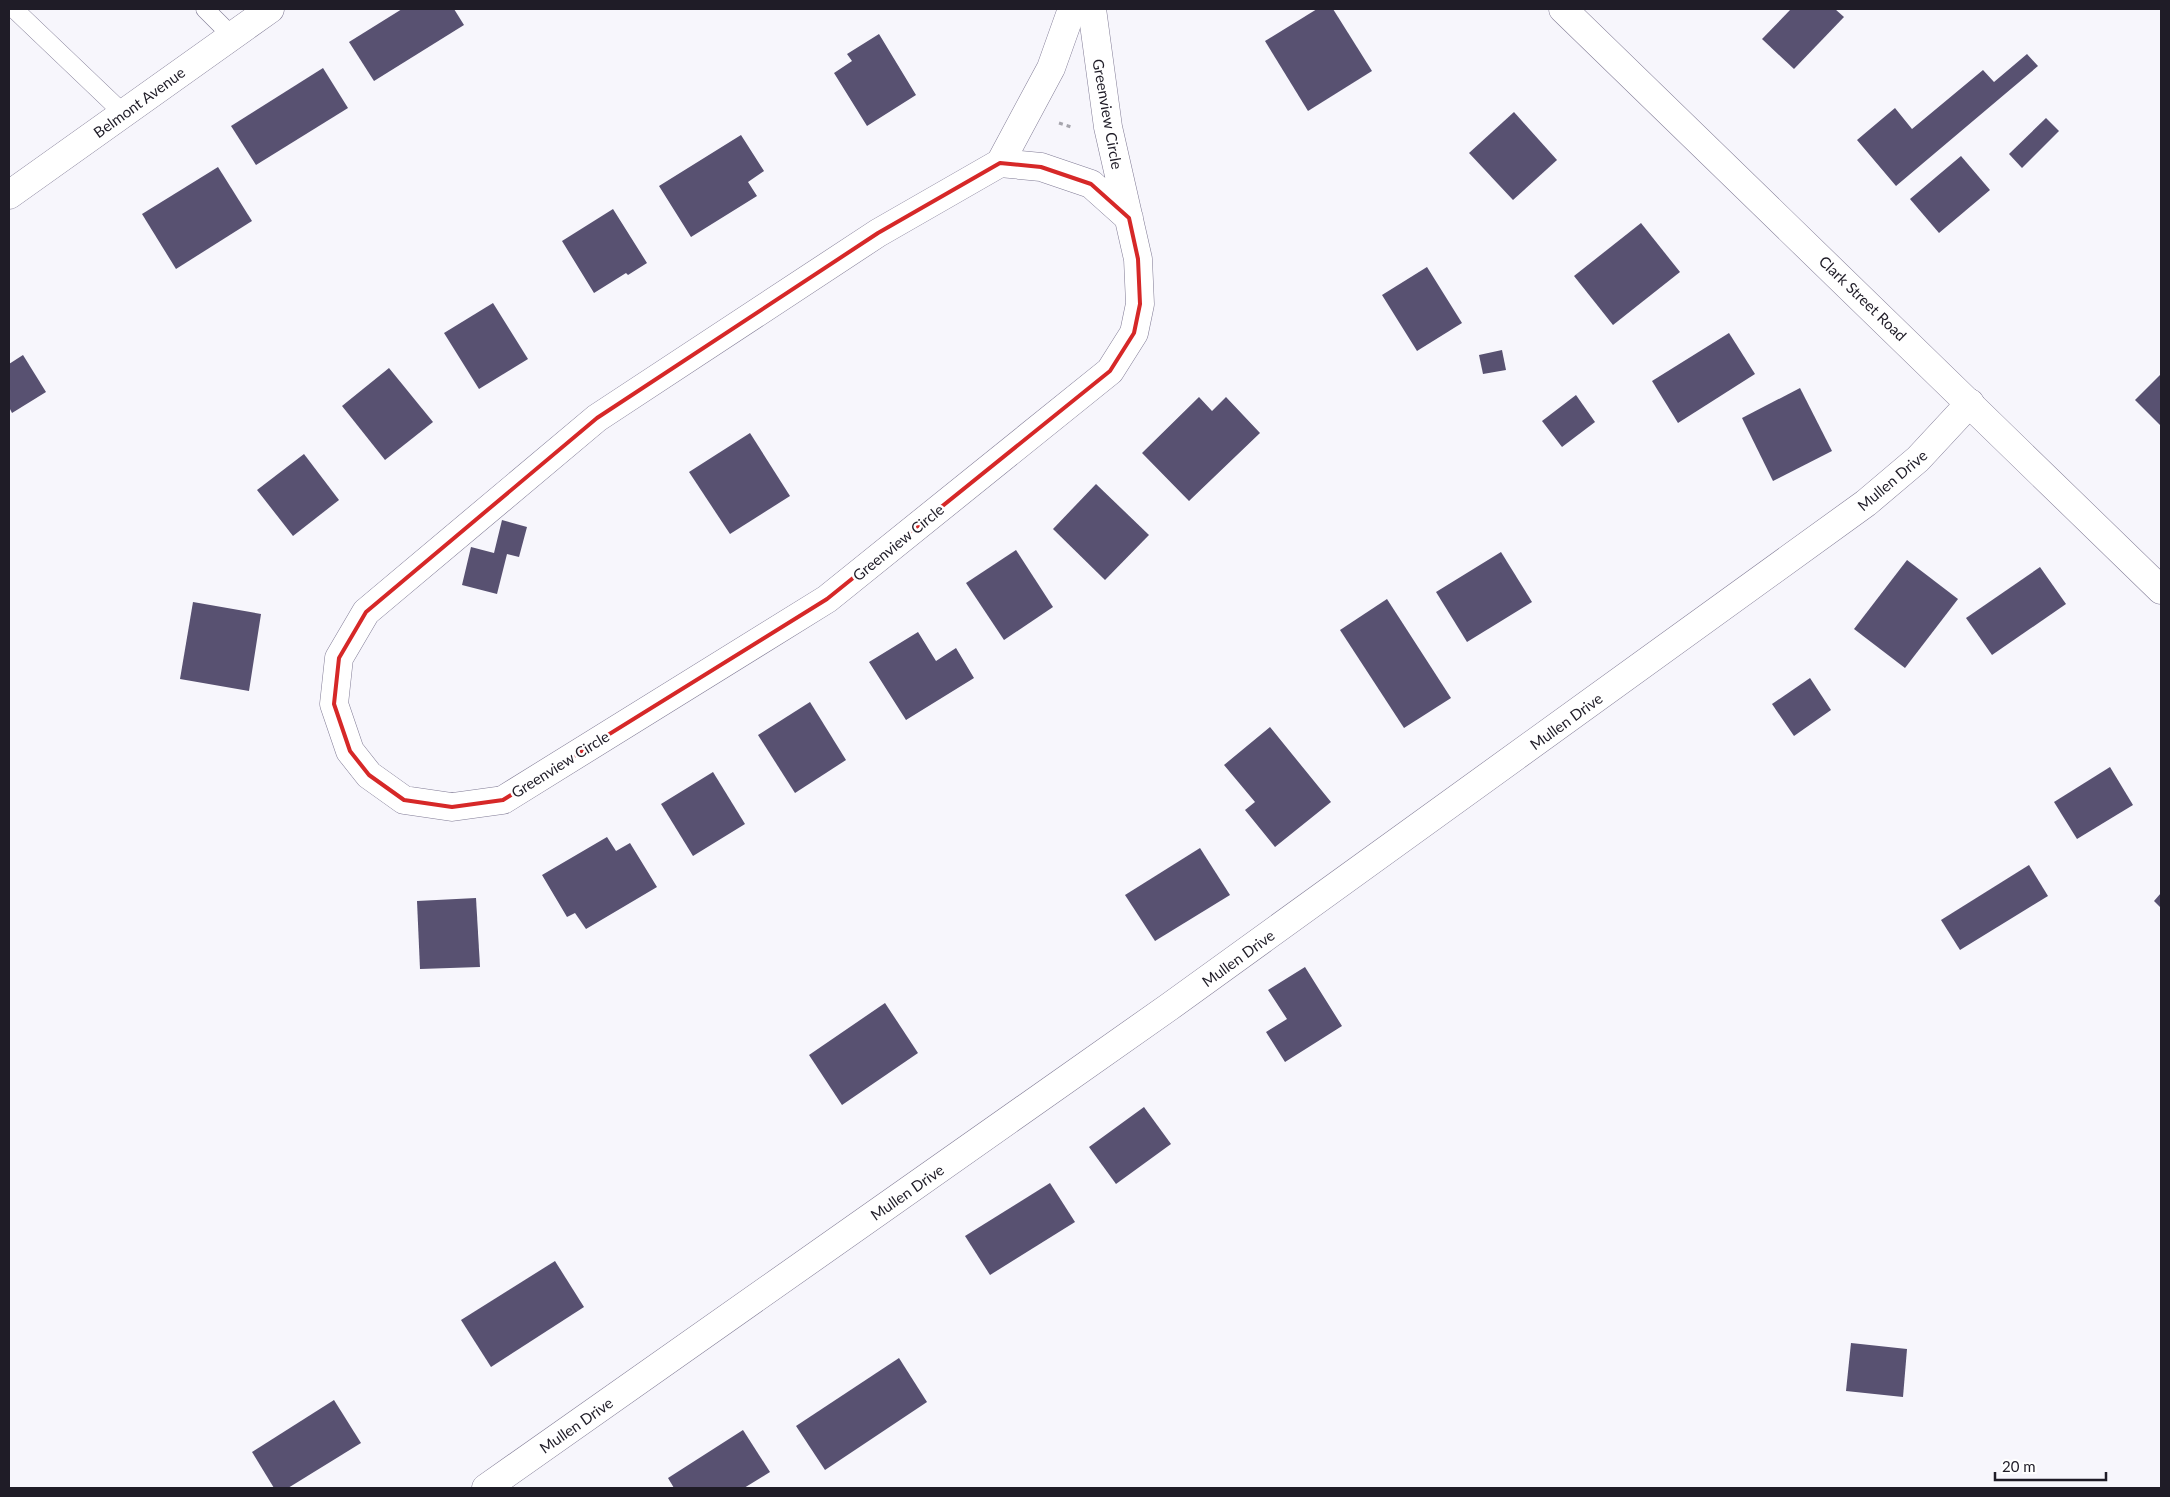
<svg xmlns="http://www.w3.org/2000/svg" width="2170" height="1497" font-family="Lato,sans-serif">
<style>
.building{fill:#585171}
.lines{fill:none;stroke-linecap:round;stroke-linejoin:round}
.service-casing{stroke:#807b95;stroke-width:19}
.minor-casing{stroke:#807b95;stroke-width:29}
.tertiary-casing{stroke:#807b95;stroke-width:29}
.path{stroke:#a6a5ad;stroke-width:3;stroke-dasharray:4 4;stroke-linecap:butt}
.service{stroke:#fff;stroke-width:18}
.minor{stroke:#fff;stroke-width:28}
.tertiary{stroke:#fff;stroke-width:28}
.marked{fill:none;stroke:#d62828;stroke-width:4;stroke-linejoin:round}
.labels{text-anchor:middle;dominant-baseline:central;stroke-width:5;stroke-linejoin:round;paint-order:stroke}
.street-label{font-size:15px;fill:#1f1c27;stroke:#fff}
</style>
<rect width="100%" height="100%" fill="#f7f6fc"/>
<!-- building -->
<g class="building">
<path d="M402,9h52l10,16 -90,56 -25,-39z"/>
<path d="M1317,9h16l39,62 -64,40 -43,-70z"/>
<path d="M1791,9h44l9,8 -50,52 -32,-30z"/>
<path d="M879,34l37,61 -49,31 -33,-53 18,-12 -5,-7z"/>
<path d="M2027,54l11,12 -142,120 -39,-46 38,-32 17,21 71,-59 11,12z"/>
<path d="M323,68l25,40 -92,57 -25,-39z"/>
<path d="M1514,112l43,48 -44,40 -44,-47z"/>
<path d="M2046,118l13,13 -37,37 -13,-14z"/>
<path d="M741,135l23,36 -16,11 9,14 -66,41 -32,-51z"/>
<path d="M1961,156l29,34 -51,43 -29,-34z"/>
<path d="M218,167l34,54 -76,48 -34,-55z"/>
<path d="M613,209l34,54 -19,12 -2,-2 -32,20 -32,-52z"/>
<path d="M1641,223l39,49 -67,53 -39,-49z"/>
<path d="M1427,267l35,56 -45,28 -35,-56z"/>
<path d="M493,303l35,56 -49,30 -35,-56z"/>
<path d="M1729,333l26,41 -77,49 -26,-42z"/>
<path d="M1502,350l4,20 -23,4 -4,-19z"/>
<path d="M23,355l23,37 -34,21 -3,-6v-43z"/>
<path d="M389,368l44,54 -48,38 -43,-54z"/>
<path d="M2161,374v52l-26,-26z"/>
<path d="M1800,388l32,63 -59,30 -31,-63z"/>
<path d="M1576,395l19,27 -33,25 -20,-26z"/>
<path d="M1199,397l13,14 14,-14 34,36 -71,68 -47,-48z"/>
<path d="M750,433l40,63 -60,38 -41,-62z"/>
<path d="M304,454l35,46 -46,36 -36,-46z"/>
<path d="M1096,484l53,51 -44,45 -52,-51z"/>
<path d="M502,520l25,7 -8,30 -12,-3 -10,40 -35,-9 9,-38 23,6z"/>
<path d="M1016,550l37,57 -49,33 -38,-57z"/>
<path d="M1501,552l31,50 -65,40 -31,-50z"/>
<path d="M1907,560l51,39 -53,69 -51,-39z"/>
<path d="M2040,567l26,37 -74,51 -26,-37z"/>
<path d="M1387,599l64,99 -47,30 -64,-98z"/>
<path d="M193,602l68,12 -12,77 -69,-12z"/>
<path d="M918,632l18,29 20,-13 18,30 -68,42 -37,-58z"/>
<path d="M1810,678l21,32 -37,26 -22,-32z"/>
<path d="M810,702l36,58 -51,33 -37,-58z"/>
<path d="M1270,727l61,75 -56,45 -30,-37 10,-8 -31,-37z"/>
<path d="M2110,767l23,38 -56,34 -23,-37z"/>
<path d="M713,772l32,52 -52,32 -32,-52z"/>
<path d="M607,837l9,14 14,-8 27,44 -71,42 -11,-16 -8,4 -25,-42z"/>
<path d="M1200,848l30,47 -75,46 -30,-46z"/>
<path d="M2029,865l19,31 -88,54 -19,-30z"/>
<path d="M2161,893v15l-7,-7z"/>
<path d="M476,898l4,69 -60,2 -3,-68z"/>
<path d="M1305,967l37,59 -57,36 -19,-30 21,-13 -19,-29z"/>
<path d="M885,1003l33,50 -76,52 -33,-50z"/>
<path d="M1144,1107l27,37 -55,40 -27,-37z"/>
<path d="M1050,1183l25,39 -85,53 -25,-39z"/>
<path d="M555,1261l29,46 -93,60 -30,-47z"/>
<path d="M1851,1343l56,6 -4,48 -57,-6z"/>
<path d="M899,1358l28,44 -102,68 -29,-44z"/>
<path d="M334,1400l27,43 -73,45h-14l-22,-36z"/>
<path d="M743,1430l27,42 -26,16h-70l-6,-10z"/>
</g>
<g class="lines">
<!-- service casing -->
<g class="service-casing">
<g id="service">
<path d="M14,9l109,104"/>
<path d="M205,9l27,27"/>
</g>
</g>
<!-- minor casing -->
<g class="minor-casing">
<g id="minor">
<path d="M1092,9l16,118 30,132 2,45 -6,29 -24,38 -283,228 -324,201 -51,7 -48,-7 -35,-25 -19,-24 -16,-47 5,-46 27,-46 231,-194 281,-185 122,-70 41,4 50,17 38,34"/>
<path d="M1000,163l51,-95 21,-59"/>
<path d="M9,195l261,-186"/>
<path d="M486,1488l683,-481 697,-504 52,-44 52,-56"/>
</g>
</g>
<!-- tertiary casing -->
<g class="tertiary-casing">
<path id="tertiary" d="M1563,9l598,581"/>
</g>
<!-- path -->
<path class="path" d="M1059,123l15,5"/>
<!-- service -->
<use href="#service" class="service"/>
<!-- minor -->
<use href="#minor" class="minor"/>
<!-- tertiary -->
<use href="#tertiary" class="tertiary"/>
</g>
<!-- marked area -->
<path class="marked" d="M1000,163l41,4 50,17 38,34 9,41 2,45 -6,29 -24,38 -283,228 -324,201 -51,7 -48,-7 -35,-25 -19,-24 -16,-47 5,-46 27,-46 231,-194 281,-185z"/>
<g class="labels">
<!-- street labels -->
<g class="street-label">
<text transform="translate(139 102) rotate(-36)">Belmont Avenue</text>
<text transform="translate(1108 114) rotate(80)">Greenview Circle</text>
<text transform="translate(1863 298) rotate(44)">Clark Street Road</text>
<text transform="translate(1892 480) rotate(-40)">Mullen Drive</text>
<text transform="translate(898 542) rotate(-39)">Greenview Circle</text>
<text transform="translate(1566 721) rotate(-36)">Mullen Drive</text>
<text transform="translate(560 764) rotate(-32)">Greenview Circle</text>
<text transform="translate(1238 958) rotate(-36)">Mullen Drive</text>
<text transform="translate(907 1192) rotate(-35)">Mullen Drive</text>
<text transform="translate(576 1425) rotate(-35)">Mullen Drive</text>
</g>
</g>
<!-- border -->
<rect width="2170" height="1497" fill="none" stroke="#1f1c27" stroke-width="20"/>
<!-- scale -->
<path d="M1995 1472v8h111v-8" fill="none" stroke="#1f1c27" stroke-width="2.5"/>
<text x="2002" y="1472" font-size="15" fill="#1f1c27" stroke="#ffffff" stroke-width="4" paint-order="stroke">20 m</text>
</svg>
